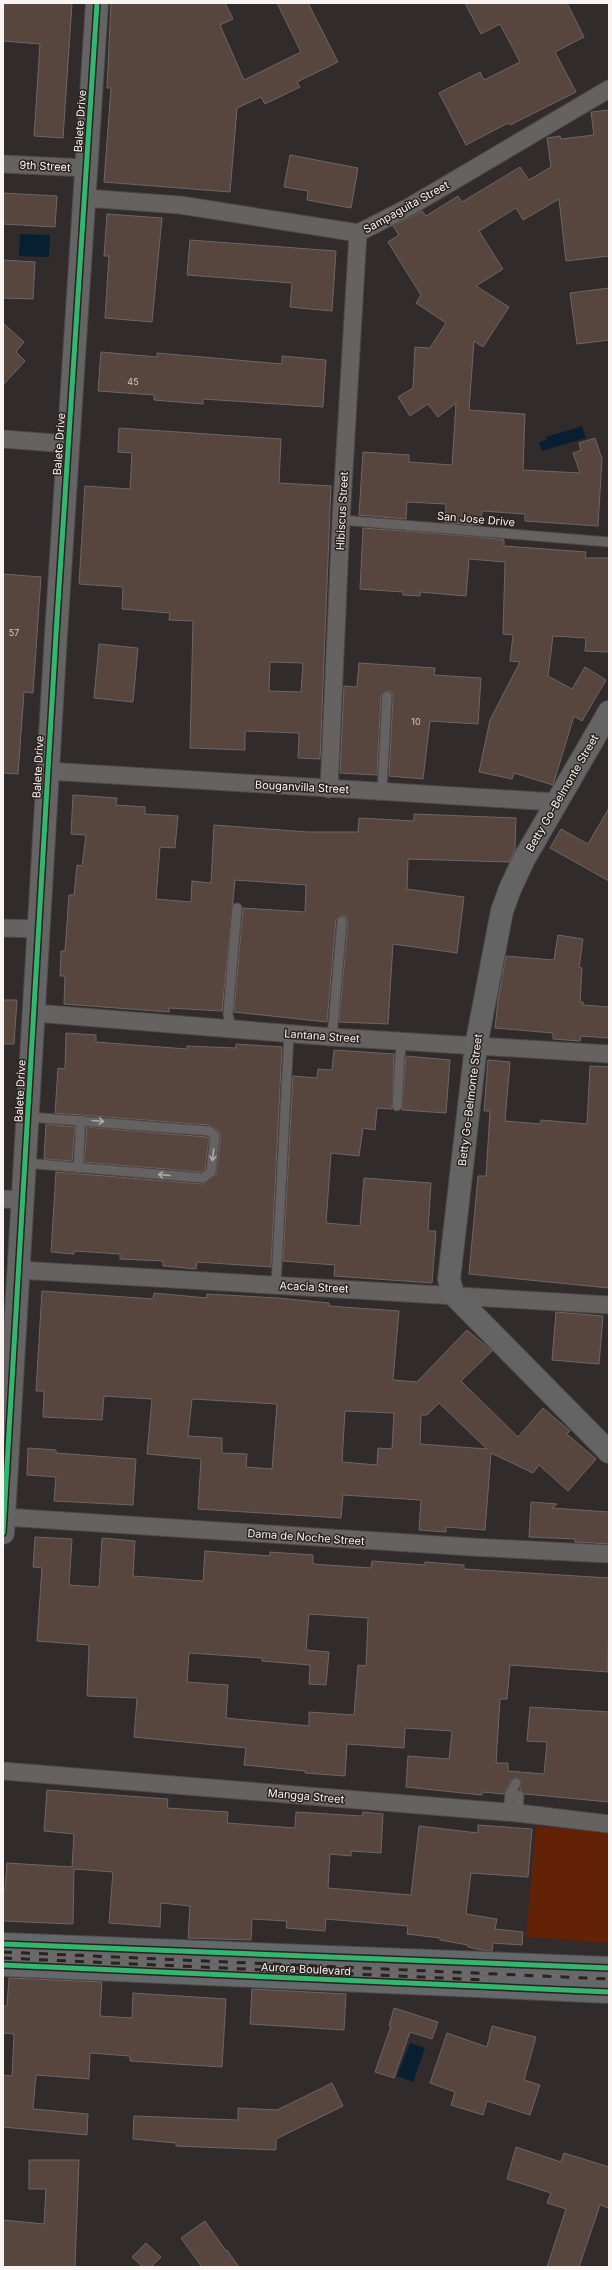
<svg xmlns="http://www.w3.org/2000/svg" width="612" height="2270" font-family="Inter,sans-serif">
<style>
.green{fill:#632106}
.water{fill:#081e31}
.building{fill:#58453e;stroke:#6b6766;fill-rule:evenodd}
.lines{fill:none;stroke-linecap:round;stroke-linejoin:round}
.lane-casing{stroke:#4e4948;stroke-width:11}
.street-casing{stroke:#4e4948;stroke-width:19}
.secondary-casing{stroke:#4e4948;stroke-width:24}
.primary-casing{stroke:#4e4948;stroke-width:24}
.lane{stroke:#656261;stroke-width:9}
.street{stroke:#656261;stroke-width:17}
.secondary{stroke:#656465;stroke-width:22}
.primary{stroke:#64686b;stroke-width:22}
.rail-casing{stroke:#6d6968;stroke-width:4.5}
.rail{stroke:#2a221f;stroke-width:3;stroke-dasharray:9;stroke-linecap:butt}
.cycleway-casing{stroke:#2a221f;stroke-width:8}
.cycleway{stroke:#33b770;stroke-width:5}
.oneway{stroke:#afaaa9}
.labels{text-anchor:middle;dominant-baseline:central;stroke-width:3;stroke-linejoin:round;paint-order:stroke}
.number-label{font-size:9px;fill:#d1c8c4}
.street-label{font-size:11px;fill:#f9f3f1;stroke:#2a221f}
</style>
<rect width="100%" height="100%" fill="#312c2b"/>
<!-- green -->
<path class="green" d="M536,1826l73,7v110l-83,-6z"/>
<!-- water -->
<g class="water">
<path d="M20,234l30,1 -1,22 -30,-1z"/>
<path d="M582,426l4,12 -44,13 -3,-9 8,-2 -1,-3z"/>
<path d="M410,2043l15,5 -12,34 -16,-6z"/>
</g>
<!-- building -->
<g class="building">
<path d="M3,3h69l-9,135 -29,-2 6,-92 -37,-3z"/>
<path d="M111,3h114l8,16 -13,6 24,55 57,-28 -24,-49h31l30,59 -41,20 3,5 -35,17 -4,-7 -24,11 -7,84 -126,-10 7,-94h-4z"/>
<path d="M465,3h102l17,34 -29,15 21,40 -66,33 -2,-2 -42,22 -27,-52 41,-21 4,8 36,-18 -20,-38 -19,10z"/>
<path d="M609,110v146l-43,5 -7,-62 -36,21 -7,-12 -37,23 24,38 -27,17 33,21 -26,40 -9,-6 -5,69 56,4 -2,56 57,3 -7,-20 8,-3 -2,-7 16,-5 7,21 -4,67 -73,-5v-7l-43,-3 -1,14 -36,-2 1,-19 -39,-2 -1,17 -47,-4 4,-63 46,3v7l43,3 4,-62 -18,14 -10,-13 -18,12 -12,-19 15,-9 2,-41 15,1 16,-25 -30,-20 5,-8 -33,-53 11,-7 -6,-9 29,-15 4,5 32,-20 4,6 58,-35 9,13 22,-13 -4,-29 13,-2 1,3 33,-4 -3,-23z"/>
<path d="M290,155l68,13 -7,40 -44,-8 1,-9 -24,-4z"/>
<path d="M3,193l54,3 -2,31 -52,-3z"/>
<path d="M107,214l55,4 -10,104 -47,-4 4,-62h-5z"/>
<path d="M190,240l146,11 -4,60 -42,-4 2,-24 -105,-8z"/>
<path d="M3,260l32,2 -2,37 -30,-1z"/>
<path d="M609,288v52l-32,4 -7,-51z"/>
<path d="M3,323l21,19 -8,10 9,9 -22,24z"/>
<path d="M101,352l56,5v-4l125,11v-8l44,4 -3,47 -120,-8v5l-49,-4v-5l-56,-4z"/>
<path d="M119,428l162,11 -2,44 52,3 -11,273 -22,-1 1,-25 -54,-2v19l-55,-2 3,-127 -24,-1 1,-7 -48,-4 1,-22 -44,-3 6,-98 45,3 2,-36 -14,-1zM270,662l33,1 -2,29 -32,-1z"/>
<path d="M363,528l117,9 24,3v6l82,6 -1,6h24v94l-24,-1 1,-13 -33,-2 -5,40 24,13 13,-22 21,13 -24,41 -8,-5 -21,69 -39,-12 -2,6 -33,-7 11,-52 30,-58 -10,-1 3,-26 -10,-1 2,-72 -36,-3 -3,37 -46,-4v4l-17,-1v-3l-43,-3z"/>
<path d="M3,574l38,3 -8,116 -9,-1 -6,82 -15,-1z"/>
<path d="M99,644l39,4 -5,54 -39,-4z"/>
<path d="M359,663l76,5 -1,7 47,3 -3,46 -48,-3 -7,58 -34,-3 4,-80 -2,-5h-6l-4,5 -4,79 -37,-2 4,-87 13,1z"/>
<path d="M73,795l44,3 -1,7 29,2v7l33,2 -3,32 -15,-1 -4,52 35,3 1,-21 19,2 3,-58 94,7h50l1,-14 55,3v-7l102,4 -1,32 -6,12 -101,-3 -1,30 57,8 -7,56 -64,-9 -5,80 -49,-2 9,-100 -2,-6 -4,-1 -6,5 -9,102 -93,-10 9,-104 62,4 1,-27 -71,-5 -13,131 -53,-3v4l-105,-8 1,-28h-5l1,-25h4l4,-56h5l3,-30 5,1 4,-31 -15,-1z"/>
<path d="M609,808v73l-59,-33 11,-19 27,15z"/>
<path d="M558,935l25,4 -4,28 3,1 -2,34h3v3l26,2v31l-28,-2 -1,5 -27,-2v-6l-58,-5 3,-28 8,-44 48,4z"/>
<path d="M3,1000h14l-3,44h-11z"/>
<path d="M66,1033l30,2v7l91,7v-3l49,2v-4l46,3 -11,220 -74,-5 -1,7 -33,-3v-5l-43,-2v-5l-46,-3v3l-23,-2 5,-80 147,12 13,-9 5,-38 -2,-6 -10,-6 -154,-12 3,-45 7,1z"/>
<path d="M334,1050l60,4 -2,55 -15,-1 -2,22 -12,-2 -4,28 -28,-3 -5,70 34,3 4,-48 67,5 -3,48h8l-4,52 -98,-7 1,-11 -52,-4 10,-185 24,2 1,-9 14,1z"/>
<path d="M406,1056l44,4 -4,53 -44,-3z"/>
<path d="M488,1060l22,2 -5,59 35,3 1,-4 46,4 3,-58 19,1v221l-140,-14 9,-98h8l4,-65h-6z"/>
<path d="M46,1124l29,3 -3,34 -28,-2z"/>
<path d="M87,1127l120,10 2,2 -4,30 -4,3 -117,-10z"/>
<path d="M42,1291l111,8 1,-6 53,5v-4l71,4 51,5v3l70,5 -6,69 24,2 50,-52 25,21 -31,30 57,56 25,-29 27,23 -3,3 29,25 -28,32 -29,-26 -6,8 -42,-20 -6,77 -39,-3v5l-27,-2 2,-30 -78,-5 -2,23 -143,-9 3,-50 -54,-5 5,-55 -48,-3 -2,24 -59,-3 1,-26h-8zM192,1399l85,5 -5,65 -26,-2 1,-13 -25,-1v-15l-34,-2zM439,1403l48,46 -67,-5 1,-29h6zM345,1411l49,2 -2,36 -14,-1 -1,17 -35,-3z"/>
<path d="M556,1312l47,4 -4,48 -47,-4z"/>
<path d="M28,1448l28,2v3l80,6 -3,46 -79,-4 2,-24 -29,-2z"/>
<path d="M531,1502l26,2 -5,4 57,4v32l-34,-2v-3l-46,-2z"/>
<path d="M35,1537l37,2 -3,46 30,2 3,-49 33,3 -2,35 70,5 2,-30 65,5v-4l43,3v9l58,4 1,-7 53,4v-3l39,3v4l145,9 -1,94 -98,-7 -3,34h-7l-4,64h12v8l36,3 3,-32 -20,-1 3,-34 79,5v90l-84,-8 -5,-5 1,-9 -5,-3 -5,3 -7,14 -22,-2v3l-76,-8 2,-31 41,3 3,-28 -47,-3 -1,20 -57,-4 -2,32 -40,-3 1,-2 -62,-6 2,-17 -112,-11 3,-39 -50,-2 2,-51 -52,-4 5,-73 -9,-1zM309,1614l59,4 -2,48 -8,-1 -4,50 -45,-3v14l-83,-8 2,-33 -41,-3 2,-29 73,5v3l48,4 -1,19 17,1 3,-33 -23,-2z"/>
<path d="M47,1790l121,9 -1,9 61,4 -1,11 68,5 1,-16 66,4 1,-4 20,2 -2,39 -30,-2v5l-21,-2 -2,34 83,7 8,-69 59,7v-8l54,4 -4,48 -57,-4 -5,41 31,5 -2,10 28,3 -1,13 -29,-2 -1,8h-5l-19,-4v-2l-28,-5v-2l-33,-4 1,-8 -82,-7 -1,12 -39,-3 1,-7 -35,-2 -1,21 -63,-2 2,-32 -29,-3 -1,24 -51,-4 4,-51 -39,-3 -1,55 -70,-3v-32h2l2,-26 65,4 2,-33 -30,-3z"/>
<path d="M9,1978l93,4 -2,34 32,2 1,-25 93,6 -4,68 -92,-6v-5l-40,-3 -1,26 -53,-4 -3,34 55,5 -1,21 -84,-8v-52l9,1 2,-42 -11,-1v-27h4z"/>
<path d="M252,1989l94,5 -2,36 -94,-6z"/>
<path d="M394,2008l44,14 -6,17 -22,-7 -16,46 -19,-6 16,-46h-2z"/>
<path d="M492,2026l44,11 -12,43 16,5 -10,30 -43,-14 -4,14 -32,-10 4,-13 -25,-9 17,-50 40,14z"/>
<path d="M332,2083l11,23 -67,33v11l-100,-4v-3l-43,-4 1,-23 104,4v-12l39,2z"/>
<path d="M516,2147l45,15 3,-9 45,14v41l-9,-3 -21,62h-32l19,-58 -19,-6 4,-10 -44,-14z"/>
<path d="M29,2160h50l-4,107h-72v-47l41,4 2,-35h-17z"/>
<path d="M205,2221l21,30 1,-1 12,17h-37l-21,-29z"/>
<path d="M146,2243l15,14 -10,10h-8l-11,-10z"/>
</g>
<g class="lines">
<!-- lane casing -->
<g class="lane-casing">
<g id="lane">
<path d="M341,520l268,22"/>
<path d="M382,792l5,-96"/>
<path d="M231,1029l-3,-15 9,-106"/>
<path d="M332,1037l10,-116"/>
<path d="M397,1106l3,-51 3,-14"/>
<path d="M25,1163l178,15 8,-6 4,-36 -6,-5 -180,-14"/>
<path d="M78,1168l3,-48"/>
<path d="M276,1285l13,-251"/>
<path d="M508,1812l2,-18 6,-11"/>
<path d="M518,1813l1,-18"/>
</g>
</g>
<!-- street casing -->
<g class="street-casing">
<g id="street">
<path d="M3,164l84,4"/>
<path d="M85,198l95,7 178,28 51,-26 200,-118"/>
<path d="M3,439l65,5"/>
<path d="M48,771l507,31"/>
<path d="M329,789l12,-269 17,-287"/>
<path d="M3,928l35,1"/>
<path d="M35,1013l297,24 277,17"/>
<path d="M3,1199l20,1"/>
<path d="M19,1270l590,35"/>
<path d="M4,1517l467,30 138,7"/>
<path d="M3,1771l515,42 91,11"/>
</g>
</g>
<!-- secondary casing -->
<g class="secondary-casing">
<g id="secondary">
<path d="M609,712l-85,147 -14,30 -8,22 -26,135 -27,233 4,15 156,158"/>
<path d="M3,1533l53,-899 41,-631"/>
</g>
</g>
<!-- primary casing -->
<g class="primary-casing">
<g id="primary">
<path d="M3,1944l606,24"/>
<path d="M3,1965l606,27"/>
</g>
</g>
<!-- lane -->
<use href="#lane" class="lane"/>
<!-- street -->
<use href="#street" class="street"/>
<!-- secondary -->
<use href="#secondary" class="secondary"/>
<!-- primary -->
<use href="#primary" class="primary"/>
<!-- rail casing -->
<g class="rail-casing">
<g id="rail">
<path d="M3,1952l606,27"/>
<path d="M3,1958l483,22"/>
</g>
</g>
<!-- rail -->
<use href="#rail" class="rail"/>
<!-- cycleway casing -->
<g class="cycleway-casing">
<g id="cycleway">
<path d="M3,1533l53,-899 41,-631"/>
<path d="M3,1944l606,24"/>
<path d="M3,1965l606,27"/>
</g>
</g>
<!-- cycleway -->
<use href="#cycleway" class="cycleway"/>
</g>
<!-- one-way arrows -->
<defs><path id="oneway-shaft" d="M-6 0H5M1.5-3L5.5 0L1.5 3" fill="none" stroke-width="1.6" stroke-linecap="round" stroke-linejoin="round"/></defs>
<g class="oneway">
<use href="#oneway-shaft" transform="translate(98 1121) rotate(5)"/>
<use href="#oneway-shaft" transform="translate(213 1155) rotate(96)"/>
<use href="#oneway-shaft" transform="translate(164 1175) rotate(-175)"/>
</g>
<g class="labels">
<!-- number labels -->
<g class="number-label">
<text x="133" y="381">45</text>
<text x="14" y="632">57</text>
<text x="416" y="721">10</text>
</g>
<!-- street labels -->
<g class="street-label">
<text transform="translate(80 121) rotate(-86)">Balete Drive</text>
<text transform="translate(45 166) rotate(3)">9th Street</text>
<text transform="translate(406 207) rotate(-29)">Sampaguita Street</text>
<text transform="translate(59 444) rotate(-86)">Balete Drive</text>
<text transform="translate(342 511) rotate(-87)">Hibiscus Street</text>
<text transform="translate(476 519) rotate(5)">San Jose Drive</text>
<text transform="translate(38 767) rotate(-87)">Balete Drive</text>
<text transform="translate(302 787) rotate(3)">Bouganvilla Street</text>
<text transform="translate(562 793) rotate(-60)">Betty Go-Belmonte Street</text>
<text transform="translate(322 1036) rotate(4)">Lantana Street</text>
<text transform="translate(20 1091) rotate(-87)">Balete Drive</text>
<text transform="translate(470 1100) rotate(-83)">Betty Go-Belmonte Street</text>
<text transform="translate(314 1287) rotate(3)">Acacia Street</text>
<text transform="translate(306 1537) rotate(4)">Dama de Noche Street</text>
<text transform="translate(306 1796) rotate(5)">Mangga Street</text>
<text transform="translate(306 1969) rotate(3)">Aurora Boulevard</text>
</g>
</g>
<!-- border -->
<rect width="612" height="2270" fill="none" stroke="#f9f3f1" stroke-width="8"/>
</svg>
